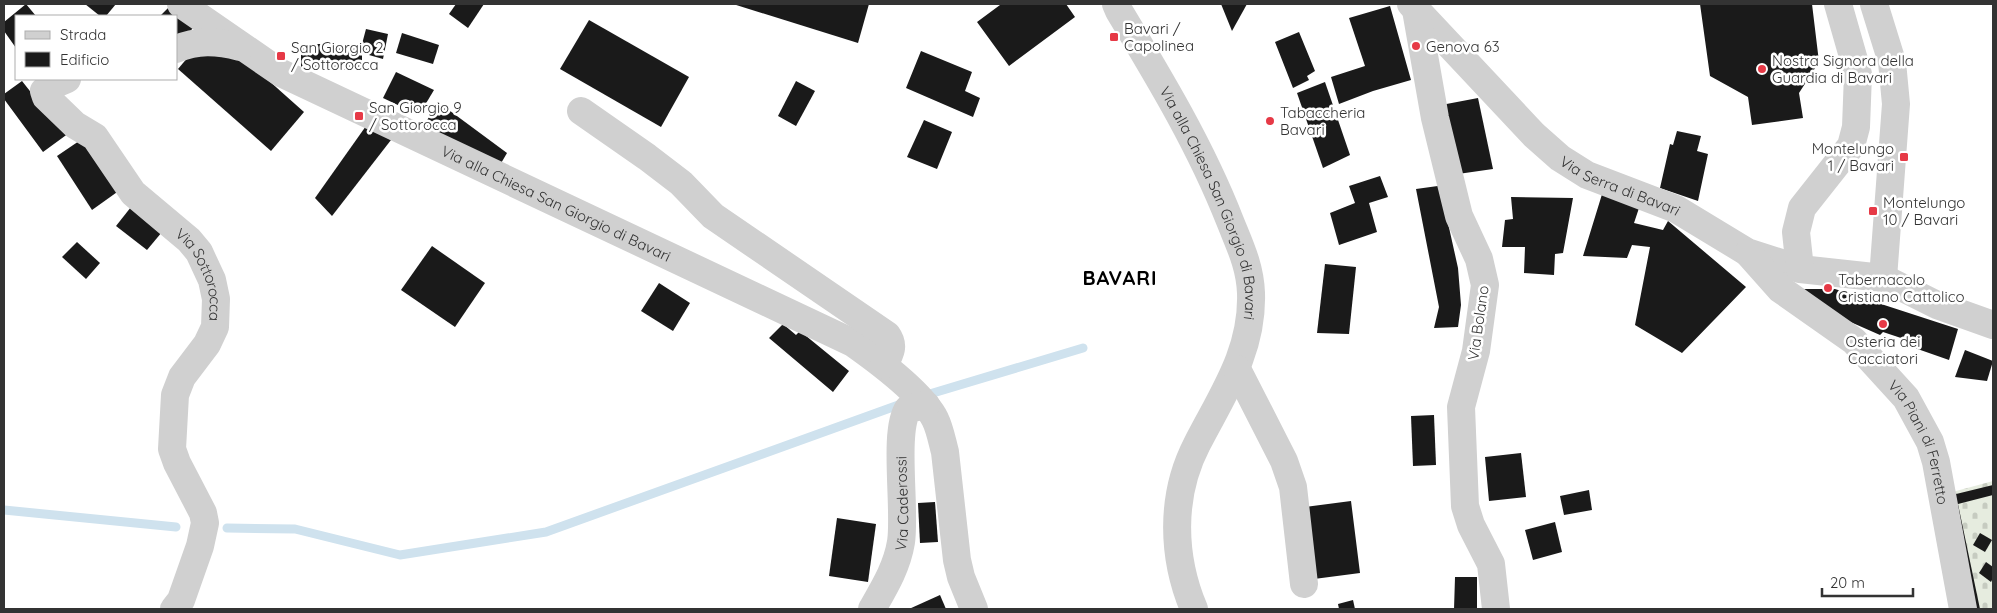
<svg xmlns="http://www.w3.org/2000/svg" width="1997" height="613" font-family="Quicksand,sans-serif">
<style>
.cemetery{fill:url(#cemetery-stones)}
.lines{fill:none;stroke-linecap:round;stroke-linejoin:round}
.stream{stroke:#cfe2ee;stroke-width:9}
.building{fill:#1a1a1a}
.minor{stroke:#d0d0d0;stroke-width:28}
.poi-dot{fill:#e63946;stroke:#fff;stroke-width:2}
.labels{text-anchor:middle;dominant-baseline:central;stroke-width:5;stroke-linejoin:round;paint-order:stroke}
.poi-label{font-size:15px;fill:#333;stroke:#fff;text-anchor:start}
.street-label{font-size:15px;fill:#333;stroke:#fff}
.district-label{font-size:20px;font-weight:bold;letter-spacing:1px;fill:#000;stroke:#fff}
</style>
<defs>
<pattern id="cemetery-stones" width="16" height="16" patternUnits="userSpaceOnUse" patternTransform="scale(1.25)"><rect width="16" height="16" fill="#e6ecdf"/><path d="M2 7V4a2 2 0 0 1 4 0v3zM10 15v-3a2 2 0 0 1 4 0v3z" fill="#c6cbc0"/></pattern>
</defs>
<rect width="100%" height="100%" fill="#fff"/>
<!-- cemetery -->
<path class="cemetery" d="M1993,481v128h-23l-25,-115z"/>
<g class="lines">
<!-- stream -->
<g class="stream">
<path d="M923,396l160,-48"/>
<path d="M4,510l172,17"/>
<path d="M227,528l68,1 105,26 146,-23 358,-129"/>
</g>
</g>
<!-- building -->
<g class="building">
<path d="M26,4l10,12h-20v32l-12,-17v-9z"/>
<path d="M85,4h31l-10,12h-6z"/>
<path d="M456,4h28l-16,24 -19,-14z"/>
<path d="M733,4h136l-11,39z"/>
<path d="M998,4h68l9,13 -66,49 -32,-44 23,-17z"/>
<path d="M1221,4h26l-15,27z"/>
<path d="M1700,4h112l7,58 -20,31 4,25 -51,7 -4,-28 -38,-21z"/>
<path d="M171,5l23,22 -18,19v-30h-16z"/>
<path d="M1390,6l21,74 -38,11 -34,13 -8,-27 34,-11 -16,-48z"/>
<path d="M589,20l100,57 -28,50 -101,-58z"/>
<path d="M366,29l22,5 -5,25 -21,-6v17h-61v-26h61z"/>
<path d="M1299,32l16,39 -8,5 2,4 -16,8 -18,-46z"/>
<path d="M402,33l37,12 -6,19 -37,-11z"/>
<path d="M194,50l47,6 63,56 -33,39 -93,-82z"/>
<path d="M921,51l51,21 -7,19 15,7 -7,19 -67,-29z"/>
<path d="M396,72l38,18 -15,25 -36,-17z"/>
<path d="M22,81l15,19 32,33 -26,19 -39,-53v-5z"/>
<path d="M796,81l19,10 -19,35 -18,-10z"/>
<path d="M1325,82l25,73 -27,13 -26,-75z"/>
<path d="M1478,98l15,71 -42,6 -15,-69z"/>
<path d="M438,102l69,51 -7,12 -77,-38z"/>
<path d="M924,120l28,12 -15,37 -30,-12z"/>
<path d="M366,126l25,14 -59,76 -17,-18z"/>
<path d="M1677,131l24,5 -4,15 11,3 -10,47 -38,-13 10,-44 3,1z"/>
<path d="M85,137l35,53 -28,20 -35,-54z"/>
<path d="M1380,176l8,21 -19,6 8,29 -38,13 -9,-32 25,-10 -6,-17z"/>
<path d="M1445,185l1,29 12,54 3,37 -3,22 -24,1 5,-21 -23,-118z"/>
<path d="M1603,191l37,14 -6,18 29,7 5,-9 78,66 -64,66 -47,-28 15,-78 -18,-2 -5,13 -44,-2z"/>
<path d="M1511,197l62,1 -10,55 -8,1 -1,21 -30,-2 1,-26h-23l3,-27 8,-1z"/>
<path d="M131,207l31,25 -15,18 -31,-24z"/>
<path d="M77,242l23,21 -14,16 -24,-22z"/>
<path d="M432,246l53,37 -30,44 -54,-37z"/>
<path d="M1325,264l31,3 -7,67 -32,-1z"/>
<path d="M659,283l31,20 -17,28 -32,-20z"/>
<path d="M1800,289h35l123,40 -9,31 -40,-14 1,-5 -27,-9 -3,3 -84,-37z"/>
<path d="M783,324l13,11 4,-4 49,40 -16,21 -64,-54z"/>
<path d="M1965,350l28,11 -6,20 -32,-4z"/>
<path d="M1434,415l2,50 -23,1 -2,-50z"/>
<path d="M1521,453l5,44 -37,4 -4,-44z"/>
<path d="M1993,485v10l-35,9 22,105h-9l-23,-113z"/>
<path d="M1589,490l3,20 -28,5 -4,-19z"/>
<path d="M1351,501l9,72 -46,6 -9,-72z"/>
<path d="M935,502l3,40 -18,1 -2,-40z"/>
<path d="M837,518l39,6 -8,58 -39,-6z"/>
<path d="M1555,522l7,30 -29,8 -8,-30z"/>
<path d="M1980,533l12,7 -7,12 -12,-7z"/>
<path d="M1986,562l7,5v11l-2,4 -12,-9z"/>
<path d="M1455,577h22v32h-23z"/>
<path d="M940,595l6,14h-37z"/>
<path d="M1353,600l2,9h-16l-1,-5z"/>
</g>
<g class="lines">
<!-- minor -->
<g class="minor">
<path id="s1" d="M181,4l100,69 572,270c24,17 69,50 82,76 5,10 7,22 10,33l12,108 4,17 13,32"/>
<path id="s2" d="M1116,4l3,7c41,68 82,136 111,210 10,25 20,45 21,72 2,59 -29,102 -54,151 -27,52 -25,113 -3,165"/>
<path id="s3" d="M1411,4l123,131 26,23 27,17 89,34 71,43 53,17 83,9 54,27 56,20"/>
<path d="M1874,4l18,58 4,42 -13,174"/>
<path d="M1416,10l19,108 24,98 20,43 6,26 -9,66 -15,56 4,99 6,19 20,39 5,45"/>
<path d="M176,49c21,-9 41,-8 64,-2"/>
<path id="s4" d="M67,79l-19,8 -4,4 2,6 29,28 20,12 38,56 56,47 10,12 13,28 4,19 -1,28 -8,17 -25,33 -7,18 -3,54 5,14 26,50 2,10 -5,23 -19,54 -7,9"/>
<path d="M581,111l66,46 34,26 32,33 174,119c8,11 3,19 -3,30"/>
<path id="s5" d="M1748,253l32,36 74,52 52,57 24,44 6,20 27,147"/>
<path d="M1800,269l-4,-37 6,-24 49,-62 5,-19 2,-53 -20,-70"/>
<path d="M1237,369l47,92 9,26 11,97"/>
<path id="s6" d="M872,609c12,-21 25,-42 29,-67 5,-32 -8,-111 7,-133l18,-4"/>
</g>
</g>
<!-- markers -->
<g class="poi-dot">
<rect x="1109" y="32" width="10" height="10" rx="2.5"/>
<circle cx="1416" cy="46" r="5"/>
<rect x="276" y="51" width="10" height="10" rx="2.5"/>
<circle cx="1762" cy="69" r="5"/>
<rect x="354" y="111" width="10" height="10" rx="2.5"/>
<circle cx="1270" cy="121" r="5"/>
<rect x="1899" y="152" width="10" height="10" rx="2.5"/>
<rect x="1868" y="206" width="10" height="10" rx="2.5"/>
<circle cx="1828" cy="288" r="5"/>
<circle cx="1883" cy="324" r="5"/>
</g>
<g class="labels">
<!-- poi labels -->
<g class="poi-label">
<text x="1124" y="28">Bavari /<tspan x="1124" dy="17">Capolinea</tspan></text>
<text x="1426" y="46">Genova 63</text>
<text x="291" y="47">San Giorgio 2<tspan x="291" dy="17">/ Sottorocca</tspan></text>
<text x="1772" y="60">Nostra Signora della<tspan x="1772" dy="17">Guardia di Bavari</tspan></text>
<text x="369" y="107">San Giorgio 9<tspan x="369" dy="17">/ Sottorocca</tspan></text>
<text x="1280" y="112">Tabaccheria<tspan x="1280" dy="17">Bavari</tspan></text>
<text x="1894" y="148" text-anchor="end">Montelungo<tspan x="1894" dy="17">1 / Bavari</tspan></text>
<text x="1883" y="202">Montelungo<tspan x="1883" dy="17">10 / Bavari</tspan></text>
<text x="1838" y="279">Tabernacolo<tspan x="1838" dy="17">Cristiano Cattolico</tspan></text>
<text x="1883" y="341" text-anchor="middle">Osteria dei<tspan x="1883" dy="17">Cacciatori</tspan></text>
</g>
<!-- street labels -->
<g class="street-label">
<text stroke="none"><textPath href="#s3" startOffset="281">Via Serra di Bavari</textPath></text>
<text stroke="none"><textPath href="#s1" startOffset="426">Via alla Chiesa San Giorgio di Bavari</textPath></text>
<text stroke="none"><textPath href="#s2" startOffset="222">Via alla Chiesa San Giorgio di Bavari</textPath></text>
<text stroke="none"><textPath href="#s4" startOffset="274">Via Sottorocca</textPath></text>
<text transform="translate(1478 323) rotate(-82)">Via Bolano</text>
<text stroke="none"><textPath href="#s5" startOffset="262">Via Piani di Ferretto</textPath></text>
<text stroke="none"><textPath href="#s6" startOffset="112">Via Caderossi</textPath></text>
</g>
<!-- district labels -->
<g class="district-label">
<text x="1120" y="277">BAVARI</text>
</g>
</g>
<!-- border -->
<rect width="1997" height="613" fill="none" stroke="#333333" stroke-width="10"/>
<!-- legend -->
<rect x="15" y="15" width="162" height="65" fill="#ffffff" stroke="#adadad"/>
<rect x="25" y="31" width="25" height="8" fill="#d0d0d0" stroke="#adadad"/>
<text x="60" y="40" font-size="15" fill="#333333">Strada</text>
<rect x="25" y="52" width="25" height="15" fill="#1a1a1a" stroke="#adadad"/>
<text x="60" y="65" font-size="15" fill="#333333">Edificio</text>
<!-- scale -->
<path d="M1822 588v8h91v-8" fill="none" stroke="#333333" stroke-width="2.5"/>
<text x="1830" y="588" font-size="15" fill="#333333" stroke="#ffffff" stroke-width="4" paint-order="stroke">20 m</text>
</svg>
